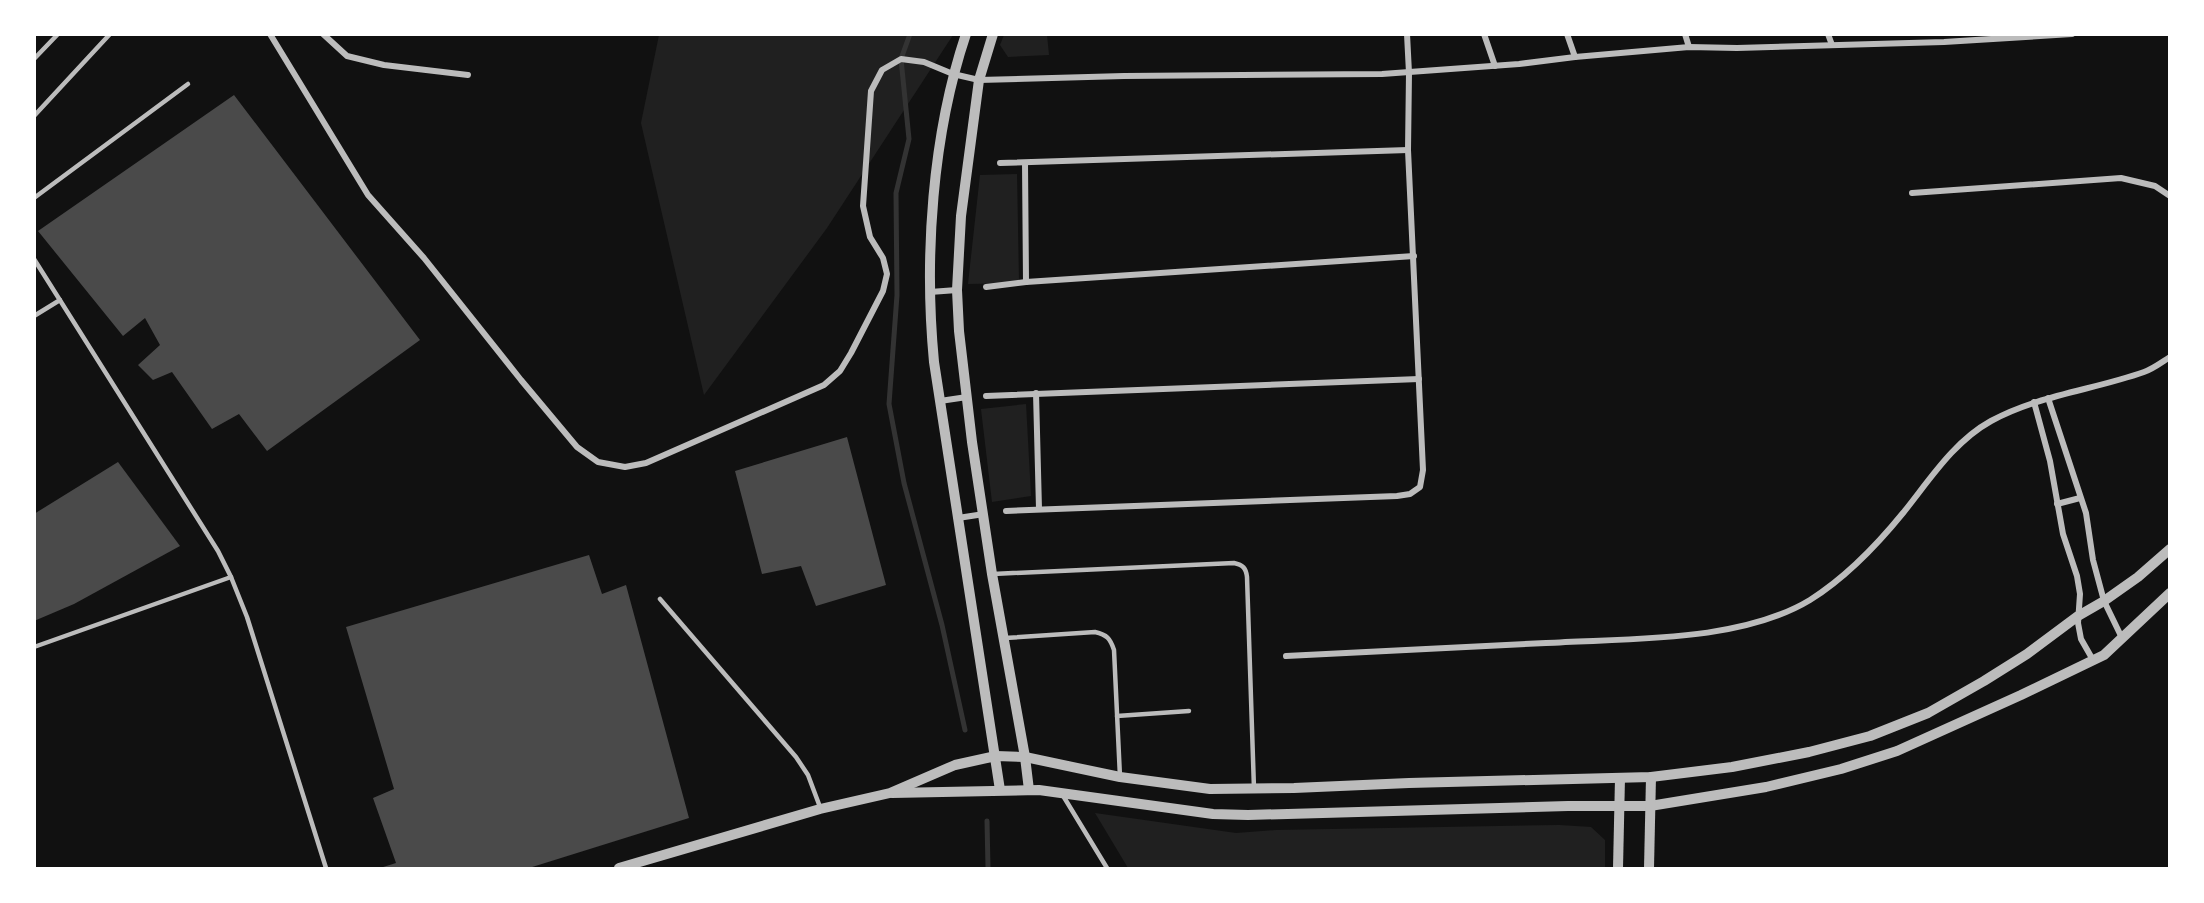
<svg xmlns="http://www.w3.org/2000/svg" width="2204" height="903" font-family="Spectral,serif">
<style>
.green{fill:#202020}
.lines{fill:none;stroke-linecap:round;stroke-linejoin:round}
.stream{stroke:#333;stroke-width:5}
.building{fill:#4a4a4a}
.service{stroke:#bcbcbc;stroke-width:4.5}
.minor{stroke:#bcbcbc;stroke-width:6}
.tertiary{stroke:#bcbcbc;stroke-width:10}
</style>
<rect width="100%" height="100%" fill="#111"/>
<!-- green -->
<g class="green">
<path d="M659,35h294l-126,193 -123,167 -63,-272z"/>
<path d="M1004,35h43l2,20 -41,2 -8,-12z"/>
<path d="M1017,174l2,109 -51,1 12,-109z"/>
<path d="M1026,404l5,92 -39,6 -11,-93z"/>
<path d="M1095,813l141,20 40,-3 283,-5 32,2 14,13v28h-477z"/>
</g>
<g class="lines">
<!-- stream -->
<g class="stream">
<path d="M910,34l-9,25 8,80 -13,54 1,102 -8,109 15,79 38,142 23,105"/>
<path d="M987,821l1,47"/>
</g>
</g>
<!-- building -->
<g class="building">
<path d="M234,95l186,245 -153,111 -28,-37 -27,15 -40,-57 -19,8 -15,-15 22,-20 -15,-27 -22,18 -85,-105z"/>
<path d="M847,437l39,148 -70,21 -15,-40 -39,8 -27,-103z"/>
<path d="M118,462l62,84 -106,58 -40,17v-107z"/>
<path d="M589,555l13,39 24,-9 63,233 -160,50h-149l16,-5 -23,-65 21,-9 -48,-162z"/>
</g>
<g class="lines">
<!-- service -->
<g class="service">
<path d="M34,59l24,-25"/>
<path d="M34,116l76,-82"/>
<path d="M34,198l154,-114"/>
<path d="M34,259l184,292 13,26 -197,70"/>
<path d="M34,316l26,-16"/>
<path d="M993,574l241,-11c9,2 12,5 13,14l7,212"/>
<path d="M231,577l16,40 79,251"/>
<path d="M660,599l136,158 12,18 12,32"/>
<path d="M1005,638l90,-6c12,3 15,6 19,18l6,127"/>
<path d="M1117,716l72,-5"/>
<path d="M1062,794l45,74"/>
</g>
<!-- minor -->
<g class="minor">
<path d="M270,34l98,161 56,63 97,122 56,67 21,15 27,5 21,-4 178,-78 16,-14 11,-18 32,-62 4,-17 -4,-16 -13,-21 -7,-31 8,-115 11,-21 19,-11 23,3 29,12 26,6 145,-4 258,-2 137,-10 56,-7 114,-10 48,1 207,-6 128,-8"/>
<path d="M323,34l24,22 37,9 84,10"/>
<path d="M1484,34l11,32"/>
<path d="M1567,34l8,23"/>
<path d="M1685,34l4,13"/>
<path d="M1828,34l4,11"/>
<path d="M1000,163l408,-13"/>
<path d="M1025,163l1,119"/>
<path d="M1912,193l209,-15 34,8 15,10"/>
<path d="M986,287l40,-5 388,-26"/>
<path d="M930,292l27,-2"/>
<path d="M1036,393l3,116"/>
<path d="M986,396l433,-17"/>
<path d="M2048,398l38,115 7,47 11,41 18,37"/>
<path d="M940,401l27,-4"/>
<path d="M2034,402l16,59 13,73 14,42 3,18 -2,29 3,16 12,21"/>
<path d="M2057,504l23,-6"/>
<path d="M1006,511l391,-15 13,-2 10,-7 3,-17 -15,-320 1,-77 -2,-39"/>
<path d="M958,518l26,-4"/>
<path d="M1286,656c87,-4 173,-9 260,-13 81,-5 193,0 264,-43 35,-22 67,-55 93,-87 26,-32 50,-71 88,-92 48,-26 102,-31 153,-49 9,-3 18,-10 26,-15"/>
</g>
<!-- tertiary -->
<g class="tertiary">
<path d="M966,34c-34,101 -42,223 -32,328l66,428"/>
<path d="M993,34l-14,46 -18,136 -4,74 2,41 13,111 20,132 33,183 4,33"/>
<path d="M892,793l147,-3 174,24 35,1 320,-9h82l116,-19 75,-18 56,-18 124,-56 83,-40 66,-62"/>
<path d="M619,868l201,-59 70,-16 65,-28 41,-9 29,1 95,20 90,12 84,-1 115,-5 242,-6 81,-10 77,-15 61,-16 58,-23 56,-32 43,-27 51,-38 26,-15 34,-24 32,-28"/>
<path d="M1618,868l2,-90"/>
<path d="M1649,868l2,-91"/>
</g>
</g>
<!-- border -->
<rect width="2204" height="903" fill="none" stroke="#ffffff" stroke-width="72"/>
</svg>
